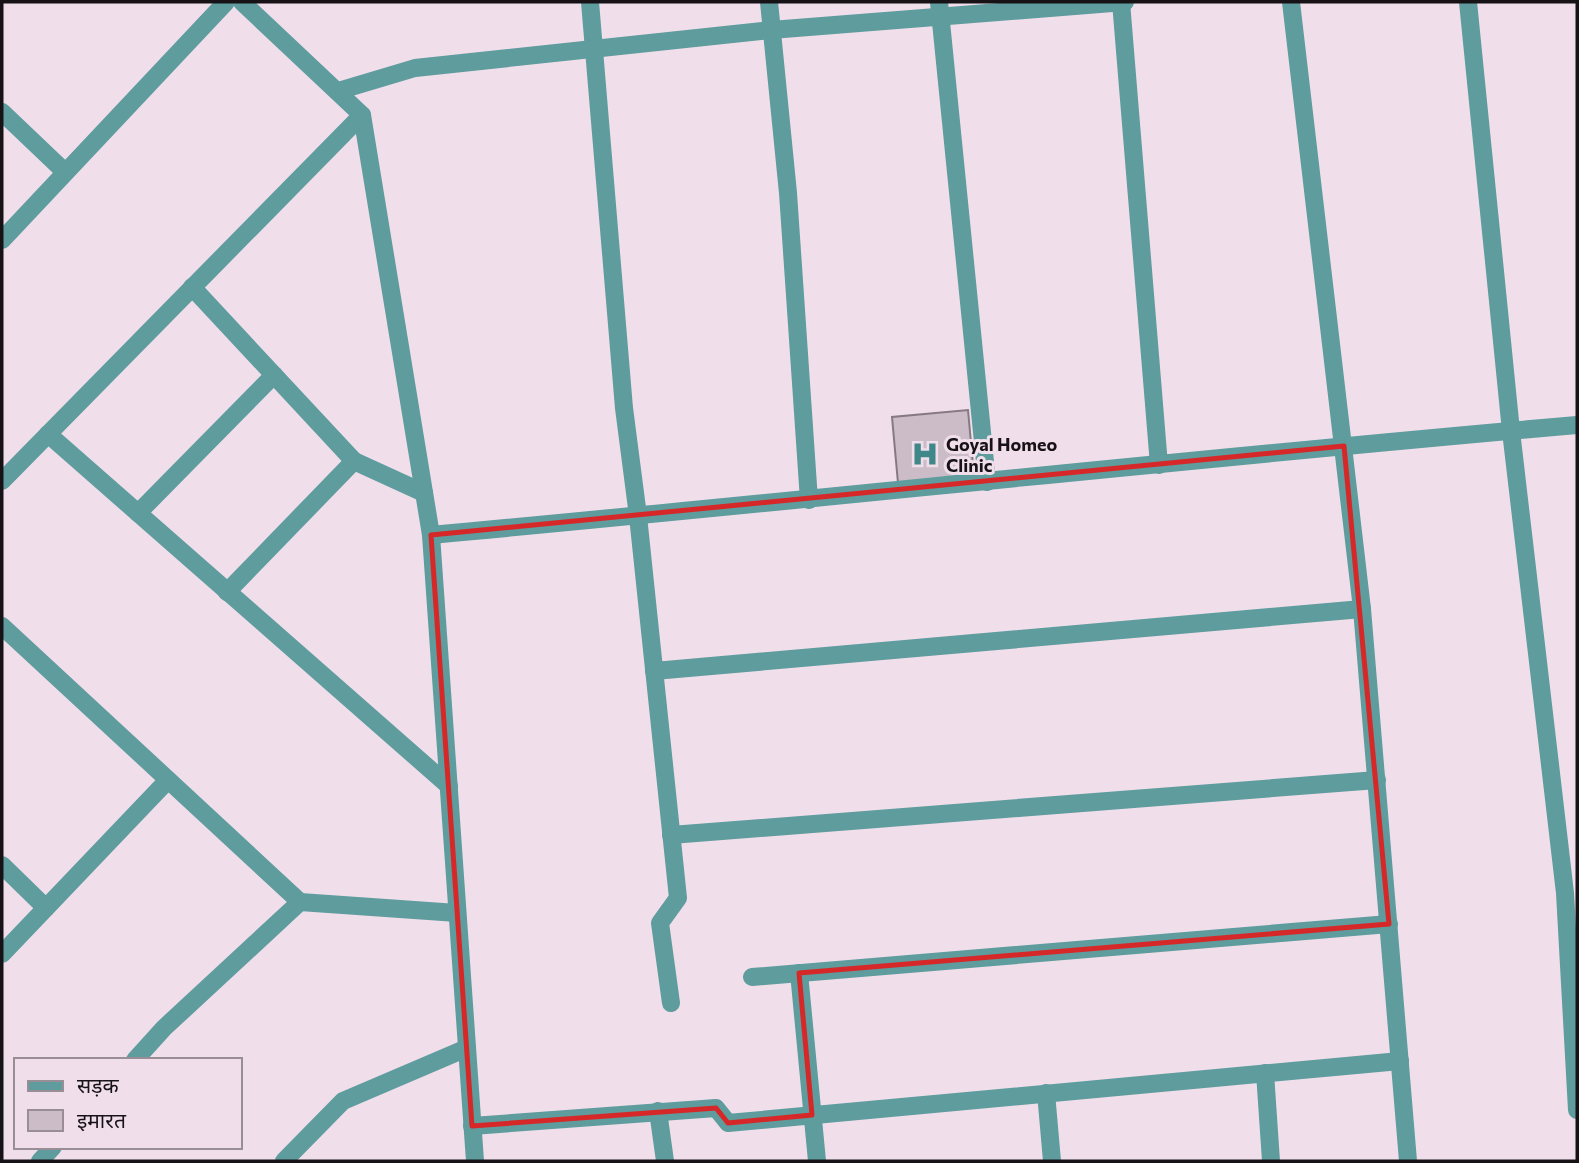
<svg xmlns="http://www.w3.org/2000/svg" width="1579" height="1163" font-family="Commissioner,'Noto Sans Devanagari',sans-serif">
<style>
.building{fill:#cbbcc7;stroke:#877984;stroke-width:2}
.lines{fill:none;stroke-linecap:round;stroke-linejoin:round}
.minor{stroke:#5e9c9d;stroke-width:18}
.marked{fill:none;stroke:#d62828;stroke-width:5;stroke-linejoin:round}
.labels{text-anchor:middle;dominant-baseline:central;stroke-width:6;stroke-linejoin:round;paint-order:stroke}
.poi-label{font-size:18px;font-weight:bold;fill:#171216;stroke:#f0dfeb;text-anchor:start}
</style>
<rect width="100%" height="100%" fill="#f0dfeb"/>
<!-- building -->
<path class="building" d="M968,410l6,66 -76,7 -6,-66z"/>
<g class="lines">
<!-- minor -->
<g class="minor">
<path d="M242,2l120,113 69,420 44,626"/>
<path d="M590,2l34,406 14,108 40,382 -18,25 11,80"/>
<path d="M769,2l19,191 21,307"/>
<path d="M939,2l48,480"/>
<path d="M1121,2l38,463"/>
<path d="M1291,2l71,607 46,552"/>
<path d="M1468,2l43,429 54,462 12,217"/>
<path d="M338,91l77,-23 356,-38 354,-28"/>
<path d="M2,112l63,60"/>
<path d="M2,240l224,-238"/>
<path d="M192,287l162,174"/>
<path d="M48,434l401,352"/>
<path d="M2,481l360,-366"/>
<path d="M138,513l136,-138"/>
<path d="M431,535c382,-35 764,-77 1146,-110"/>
<path d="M227,592l127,-131 70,32"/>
<path d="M2,626l298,276 157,11"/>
<path d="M654,671l708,-62"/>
<path d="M671,835l706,-55"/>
<path d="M2,865l44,43"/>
<path d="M2,954l166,-174"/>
<path d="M799,973l18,188"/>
<path d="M752,977l637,-53"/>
<path d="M135,1060l29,-32 136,-126"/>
<path d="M1265,1073l6,88"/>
<path d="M1046,1093l6,68"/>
<path d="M658,1111l7,50"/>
<path d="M472,1126l244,-18 12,15 672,-62"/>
<path d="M40,1161l13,-14"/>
<path d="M284,1161l59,-60 124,-53"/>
</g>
</g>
<!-- marked area -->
<path class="marked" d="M1344,446l45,478 -590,49 13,142 -84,8 -12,-15 -244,18 -41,-591z"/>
<!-- icons -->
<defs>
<g id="hospital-bare" transform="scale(2.1)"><path d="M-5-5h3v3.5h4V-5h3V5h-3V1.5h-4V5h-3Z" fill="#3f8789" stroke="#f0dfeb" stroke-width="2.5" paint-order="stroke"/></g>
</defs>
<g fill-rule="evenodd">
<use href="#hospital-bare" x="925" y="454"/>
</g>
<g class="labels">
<!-- poi labels -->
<g class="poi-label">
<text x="946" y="444">Goyal Homeo<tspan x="946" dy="21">Clinic</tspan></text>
</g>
</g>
<!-- border -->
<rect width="1579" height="1163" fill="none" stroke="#171216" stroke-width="7"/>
<!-- legend -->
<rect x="14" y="1058" width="228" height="91" fill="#f0dfeb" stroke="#998d96" stroke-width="2"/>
<rect x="28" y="1081" width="35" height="10" fill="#5e9c9d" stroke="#998d96" stroke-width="2"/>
<text x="77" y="1093" font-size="21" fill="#171216">सड़क</text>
<rect x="28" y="1110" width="35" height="21" fill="#cbbcc7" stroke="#998d96" stroke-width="2"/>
<text x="77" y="1128" font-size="21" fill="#171216">इमारत</text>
</svg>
